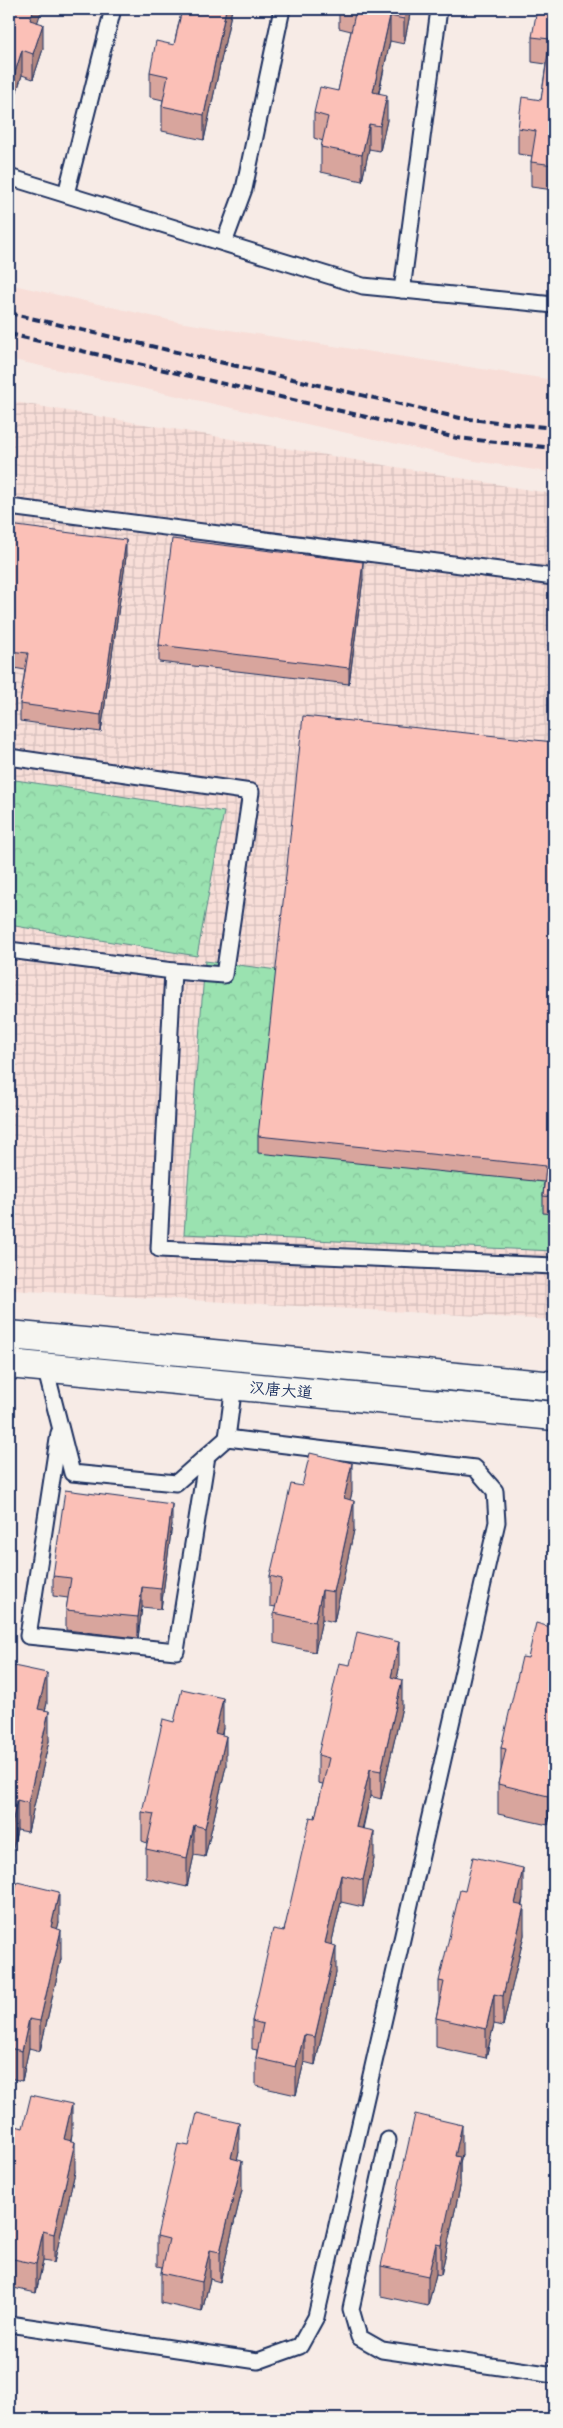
<svg xmlns="http://www.w3.org/2000/svg" width="563" height="2428" font-family="Itim,'LXGW WenKai TC',sans-serif">
<style>
.built{fill:#f8ded8}
.industrial{fill:url(#industrial-grid)}
.forest{fill:url(#forest-crowns);stroke:#5a8887}
.lines{fill:none;stroke-linecap:round;stroke-linejoin:round}
.service-casing{stroke:#1b2f5e;stroke-width:19}
.secondary-casing{stroke:#1b2f5e;stroke-width:31}
.service{stroke:#f6f6f2;stroke-width:15}
.secondary{stroke:#f6f6f2;stroke-width:28}
.rail{stroke:#1b2f5e;stroke-width:4;stroke-dasharray:8 4;stroke-linecap:butt}
.wall{fill:#d8a59d;stroke:#1b2f5e}
.shaded-wall{fill:#b08680;stroke:#1b2f5e}
.building{fill:#fbc0b7;stroke:#1b2f5e}
.labels{text-anchor:middle;dominant-baseline:central;stroke-width:4;stroke-linejoin:round;paint-order:stroke}
.street-label{font-size:16px;fill:#1b2f5e;stroke:#f6f6f2}
</style>
<defs>
<pattern id="industrial-grid" width="8" height="8" patternUnits="userSpaceOnUse" patternTransform="scale(1.25)"><rect width="8" height="8" fill="#f8ded8"/><path d="M0 4h8M4 0v8" fill="none" stroke="#d4bfbc"/></pattern>
<pattern id="forest-crowns" width="20" height="18" patternUnits="userSpaceOnUse" patternTransform="scale(1.25)"><rect width="20" height="18" fill="#9ae2b0"/><path d="M2 6a3 3 0 1 1 6 0M12 15a3 3 0 1 1 6 0" fill="none" stroke="#84c29a"/></pattern>
</defs>
<rect width="100%" height="100%" fill="#f7ebe6"/>
<filter id="ink" filterUnits="userSpaceOnUse"><feTurbulence type="fractalNoise" baseFrequency=".02" numOctaves="2"/><feDisplacementMap in="SourceGraphic" scale="10" xChannelSelector="R" yChannelSelector="G"/><feConvolveMatrix kernelMatrix="1 2 1 2 8 2 1 2 1" color-interpolation-filters="sRGB"/></filter>
<g filter="url(#ink)">
<!-- built -->
<path class="built" d="M9,284l169,38 376,58v93l-79,-12 -466,-102z"/>
<!-- industrial -->
<path class="industrial" d="M9,401l545,93v826l-545,-30z"/>
<!-- forest -->
<g class="forest">
<path d="M9,779l215,33 -27,144 -188,-31z"/>
<path d="M205,961l89,11 260,181v98l-370,-17z"/>
</g>
<g class="lines">
<!-- service casing -->
<g class="service-casing">
<g id="service">
<path d="M9,177l354,109 191,19"/>
<path d="M66,194l47,-185"/>
<path d="M224,243l20,-54 38,-180"/>
<path d="M402,290l37,-281"/>
<path d="M9,507l545,70"/>
<path d="M9,757l242,35 -27,183 -51,-4"/>
<path d="M9,950l164,21 -14,278 395,17"/>
<path d="M59,1433l-31,203 148,15 31,-195"/>
<path d="M227,1438l7,-53"/>
<path d="M388,2140l-37,169 8,28 23,13 172,25"/>
<path d="M9,2324l249,37 42,-15 16,-29 181,-795 -2,-31 -20,-23 -248,-30 -51,45 -104,-10 -27,-106"/>
</g>
</g>
<!-- secondary casing -->
<g class="secondary-casing">
<g id="secondary">
<path d="M9,1335l545,51"/>
<path d="M9,1364l545,52"/>
</g>
</g>
<!-- service -->
<use href="#service" class="service"/>
<!-- secondary -->
<use href="#secondary" class="secondary"/>
<!-- rail -->
<g class="rail">
<path d="M9,313l451,105 94,10"/>
<path d="M9,334l448,104 97,10"/>
</g>
</g>
<!-- wall -->
<g class="wall">
<path d="M9,9l29,13 5,27 -10,30 -11,-4 -10,32 -3,-1z"/>
<path d="M180,9h52l-28,131 -42,-9v-25l1,-6 -13,-3v-25l24,-27 8,-36z"/>
<path d="M339,9h71v5l-6,30 -14,-3 -11,52 8,27 -7,31 -11,-2 -7,32 -41,-9v-25l2,-6 -9,-3v-25l24,-22 13,-60 -12,-3z"/>
<path d="M554,9v181l-23,-3v-25l1,-6 -14,-2v-26l23,-28 5,-36 -14,-2v-25z"/>
<path d="M9,525l117,32 -25,175 -81,-11v-17l5,-34 -16,-3z"/>
<path d="M363,579l-14,105 -190,-22v-17z"/>
<path d="M554,742v472l-11,-1v-17l1,-14 -286,-29v-17z"/>
<path d="M302,1486l50,6 -2,8 4,30 -20,92 -12,-3 -7,33 -41,-9v-30l2,-6 -6,-1v-30z"/>
<path d="M172,1524l-11,85 -19,-2 -4,31 -72,-8v-20l2,-12 -15,-2v-20z"/>
<path d="M554,1628v171l-6,26 -50,-11v-30l3,-14v-22l27,-90z"/>
<path d="M9,1665l38,38 -2,7 4,31 -21,91 -11,-2 -7,32h-1z"/>
<path d="M350,1665l49,4 -2,9 5,29 -21,92 -11,-3 -7,33 11,30 -11,48 -22,-5 -10,43 5,28 -21,92 -11,-3 -8,33 -40,-9v-28l1,-8 -5,-1v-28l32,-90 31,-113 8,-34 -5,-1v-28z"/>
<path d="M174,1722l49,6 -1,7 4,31 -21,91 -11,-2 -7,32 -41,-9v-29l1,-6 -5,-2v-29z"/>
<path d="M523,1898l-1,7 2,30 -21,91 -9,-2 -8,34 -50,-11v-29l3,-16v-21z"/>
<path d="M9,1915l50,7 -2,7 4,30 -21,92 -11,-3 -7,33 -13,-3z"/>
<path d="M23,2128l49,6 -1,7 4,31 -21,91 -11,-2 -7,32 -27,-6v-147z"/>
<path d="M189,2146l50,6 -2,8 5,30 -22,92 -10,-3 -8,33 -41,-9v-30l1,-6 -5,-1v-30z"/>
<path d="M462,2154l-2,9v24l-19,88 -5,-1 -8,32 -47,-10v-30z"/>
</g>
<!-- shaded-wall -->
<g class="shaded-wall">
<path d="M34,9h8l-12,36v-25z"/>
<path d="M226,9h6l-28,131v-25z"/>
<path d="M406,9h4v5l-6,30v-25z"/>
<path d="M390,16v25l-17,76v-25z"/>
<path d="M43,24v25l-10,30v-25z"/>
<path d="M22,50v25l-10,32v-25z"/>
<path d="M387,95v25l-7,31v-25z"/>
<path d="M369,124v25l-7,32v-26z"/>
<path d="M126,540v17l-25,175v-17z"/>
<path d="M363,562v17l-14,105v-16z"/>
<path d="M11,1369v18l-2,24v-18z"/>
<path d="M352,1463v29l-8,36v-30z"/>
<path d="M354,1501v29l-20,92v-30z"/>
<path d="M172,1504v20l-11,85v-20z"/>
<path d="M142,1587v20l-4,31v-21z"/>
<path d="M322,1590v29l-7,33v-30z"/>
<path d="M399,1642v27l-8,36v-28z"/>
<path d="M47,1673v30l-9,35v-29z"/>
<path d="M402,1680v27l-21,92v-28z"/>
<path d="M223,1698v30l-8,35v-30z"/>
<path d="M49,1711v30l-21,91v-29z"/>
<path d="M226,1736v30l-21,91v-29z"/>
<path d="M370,1769v27l-14,59v-28z"/>
<path d="M554,1769v30l-6,26v-29z"/>
<path d="M17,1800v30l-7,32v-29z"/>
<path d="M194,1825v30l-7,32v-29z"/>
<path d="M374,1831v28l-11,48v-27z"/>
<path d="M523,1868v30l-8,35v-29z"/>
<path d="M341,1875v27l-16,69v-28z"/>
<path d="M59,1892v30l-8,35v-30z"/>
<path d="M524,1906v29l-21,91v-30z"/>
<path d="M61,1930v29l-21,92v-30z"/>
<path d="M336,1946v27l-21,92v-28z"/>
<path d="M494,1994v30l-8,34v-29z"/>
<path d="M29,2019v29l-7,33v-30z"/>
<path d="M304,2035v27l-8,33v-28z"/>
<path d="M72,2104v30l-8,35v-30z"/>
<path d="M239,2123v29l-8,36v-30z"/>
<path d="M462,2125v29l-2,9v24l-19,88v-30l14,-89z"/>
<path d="M75,2142v30l-21,91v-29z"/>
<path d="M242,2161v29l-22,92v-30z"/>
<path d="M43,2231v30l-7,32v-29z"/>
<path d="M436,2244v30l-8,32v-30z"/>
<path d="M210,2250v29l-8,33v-30z"/>
</g>
<!-- building -->
<g class="building">
<path d="M9,9h25l-4,11 13,4 -10,30 -11,-4 -10,32 -3,-2z"/>
<path d="M182,9h44l-22,106 -42,-9 6,-30 -18,-4 6,-31 18,4z"/>
<path d="M356,9h50l-2,10 -14,-3 -17,76 14,3 -7,31 -11,-2 -7,31 -41,-8 7,-30 -14,-4 6,-26 18,4z"/>
<path d="M537,9h17v156l-23,-3 5,-31 -18,-3 4,-31 19,3 9,-61 -18,-2z"/>
<path d="M9,525l117,15 -25,175 -81,-11 8,-51 -19,-2z"/>
<path d="M172,539l191,23 -14,106 -190,-23z"/>
<path d="M303,716l251,26v455l-11,-1 3,-30 -288,-30z"/>
<path d="M9,1369h2l-2,24z"/>
<path d="M310,1453l42,10 -8,35 10,3 -20,91 -12,-2 -7,32 -41,-9 8,-34 -12,-3 21,-92 11,2z"/>
<path d="M65,1490l107,14 -11,85 -19,-2 -4,30 -72,-7 5,-32 -18,-2z"/>
<path d="M536,1623l18,5v141l-6,27 -50,-12 8,-35 -5,-1 21,-91 6,1z"/>
<path d="M357,1632l42,10 -8,35 11,3 -21,91 -11,-2 -14,58 18,4 -11,49 -22,-5 -16,68 11,3 -21,91 -11,-2 -8,32 -40,-9 7,-34 -11,-3 21,-92 11,2 26,-114 5,1 14,-60 -11,-3 21,-92 11,2z"/>
<path d="M9,1665l38,8 -9,36 11,2 -21,92 -11,-3 -7,33h-1z"/>
<path d="M182,1689l41,9 -8,35 11,3 -21,92 -11,-3 -7,33 -41,-9 8,-35 -12,-2 21,-93 11,3z"/>
<path d="M473,1857l50,11 -8,36 9,2 -21,90 -9,-2 -8,35 -50,-11 8,-36 -5,-1 21,-91 5,1z"/>
<path d="M17,1882l42,10 -8,35 10,3 -21,91 -11,-2 -7,32 -13,-3v-133z"/>
<path d="M31,2095l41,9 -8,35 11,3 -21,92 -11,-3 -7,33 -27,-6v-118l3,-15 11,3z"/>
<path d="M197,2113l42,10 -8,35 11,3 -22,91 -10,-2 -8,32 -41,-9 8,-34 -12,-3 21,-92 11,2z"/>
<path d="M415,2114l47,11 -7,31 5,1 -19,88 -5,-1 -8,32 -47,-10z"/>
</g>
</g>
<g class="labels">
<!-- street labels -->
<g class="street-label">
<text transform="translate(281 1390) rotate(5)">汉唐大道</text>
</g>
</g>
<!-- margin -->
<rect width="563" height="2428" fill="none" stroke="#f6f6f2" stroke-width="30"/>
<rect x="15" y="15" width="533" height="2398" fill="none" stroke="#1b2f5e" stroke-width="2" filter="url(#ink)"/>
</svg>
